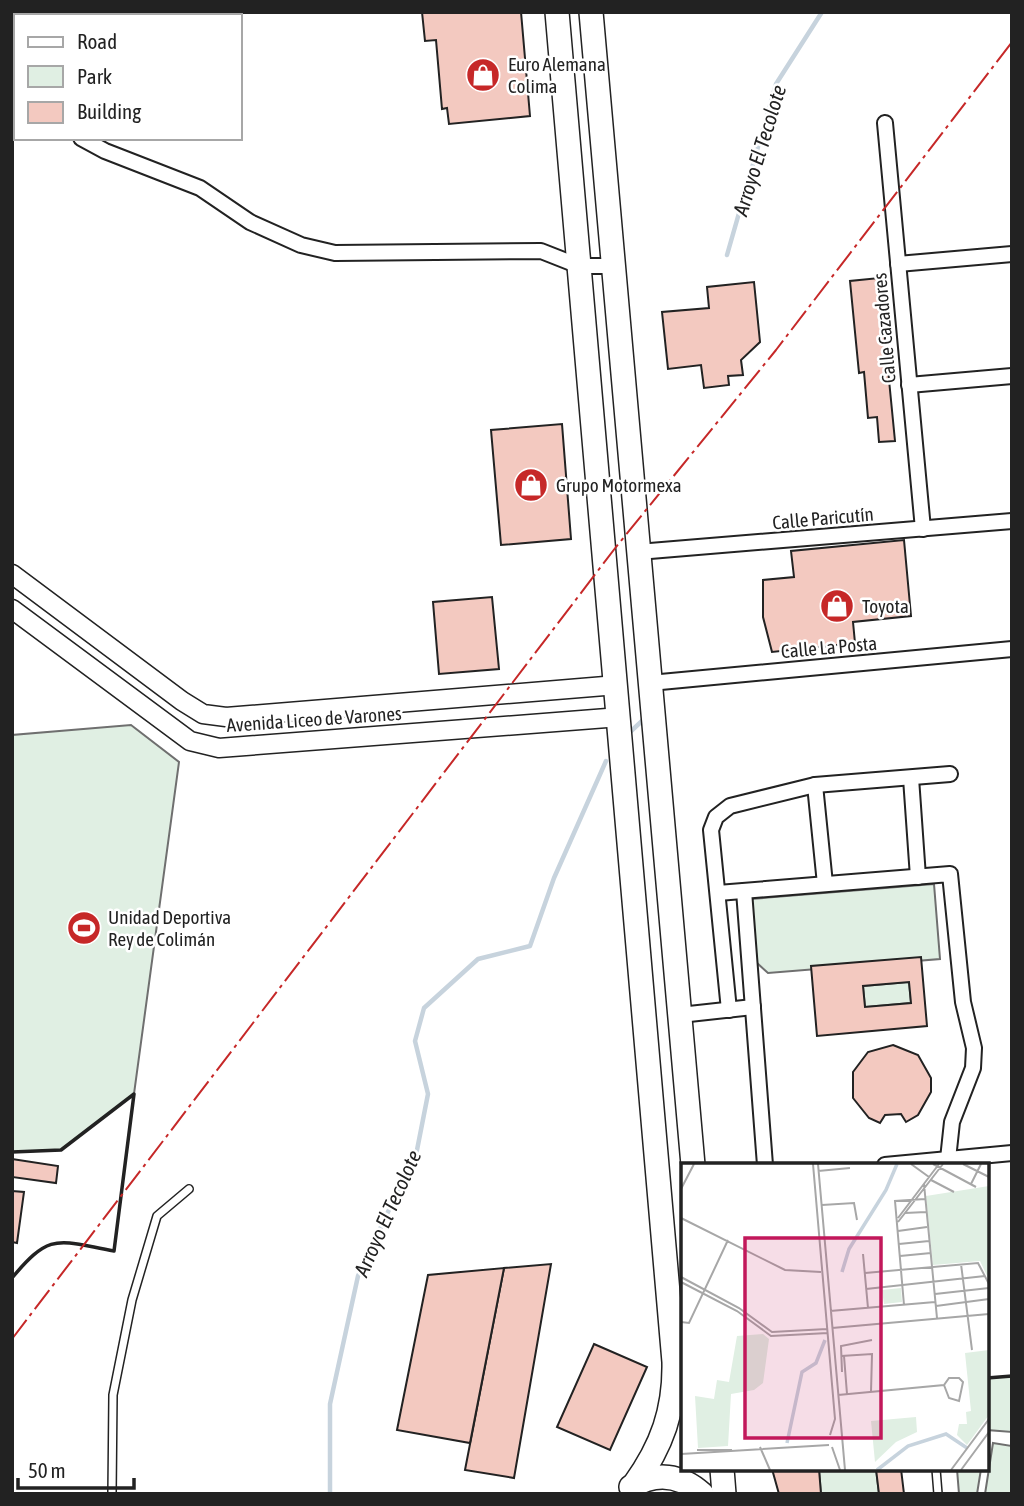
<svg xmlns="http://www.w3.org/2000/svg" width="1024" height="1506" font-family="'Asap Condensed',sans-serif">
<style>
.green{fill:#e0efe3;stroke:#6f6f6f;stroke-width:2}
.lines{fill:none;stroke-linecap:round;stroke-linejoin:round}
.stream{stroke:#c7d3dd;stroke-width:4.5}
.building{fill:#f3c9c0;stroke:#222;stroke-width:2;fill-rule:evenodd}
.service-casing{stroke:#222;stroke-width:10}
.minor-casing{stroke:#222;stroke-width:18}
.tertiary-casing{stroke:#222;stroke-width:21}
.primary-casing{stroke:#222;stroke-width:26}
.service{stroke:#fff;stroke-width:7}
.minor{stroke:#fff;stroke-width:14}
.tertiary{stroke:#fff;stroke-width:18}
.primary{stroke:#fff;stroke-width:23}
.wall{stroke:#222;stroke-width:3.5}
.power{stroke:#c62828;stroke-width:2;stroke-dasharray:24 5 3.5 5;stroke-linecap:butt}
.labels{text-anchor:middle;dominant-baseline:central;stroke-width:5;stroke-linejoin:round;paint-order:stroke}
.poi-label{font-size:19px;fill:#222;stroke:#fff;text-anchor:start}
.street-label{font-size:19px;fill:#222;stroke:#fff}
.water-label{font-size:21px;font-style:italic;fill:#222;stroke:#fff}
.inset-river{fill:none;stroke:#c7d3dd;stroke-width:3.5}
.inset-road{fill:none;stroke:#a7a7a7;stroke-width:2}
.view{fill:#c2185b;fill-opacity:0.15;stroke:#c2185b;stroke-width:3.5}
.inset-edge{fill:none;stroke:#222;stroke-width:3.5}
</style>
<rect width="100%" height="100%" fill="#fff"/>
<!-- green -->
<g class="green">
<path d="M131,725l48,37 -45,332 -73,56 -49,2v-417z"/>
<path d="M934,884l6,75 -172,14 -11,-10 -6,-64z"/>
<path d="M909,982l2,21 -46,4 -2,-21z"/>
<path d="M1012,1376v56l-25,-2v-52z"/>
<path d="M993,1443l19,3v48h-27z"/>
<path d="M819,1469h57l3,25h-58z"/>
<path d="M957,1469h24l-4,25h-18z"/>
</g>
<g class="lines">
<!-- stream -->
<g class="stream">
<path d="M727,255l49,-171 46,-72"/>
<path d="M629,733l14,-13"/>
<path d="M330,1494v-90l28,-128 59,-126 11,-56 -13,-53 9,-33 54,-49 52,-13 24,-68 52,-117"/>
</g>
</g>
<!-- building -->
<g class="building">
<path d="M422,12h99l9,104 -81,8 -2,-16 -5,1 -6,-69 -11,1z"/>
<path d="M879,278l16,163 -16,1 -2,-25 -9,1 -4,-46 -5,1 -9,-92z"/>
<path d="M754,282l6,60 -19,18 2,15 -15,1 1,9 -25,3 -3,-23 -33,4 -6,-57 47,-4 -2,-21z"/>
<path d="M562,424l9,115 -70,6 -10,-115z"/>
<path d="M904,540l7,76 -58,6 2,21 -83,9 -9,-35v-37l31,-3 -3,-26z"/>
<path d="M492,597l7,72 -60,5 -6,-72z"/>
<path d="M921,957l6,69 -110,10 -6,-70zM909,982l2,21 -46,4 -2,-21z"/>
<path d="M893,1045l25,10 13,23v14l-13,23 -12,7 -5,-8 -16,1 -5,8 -11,-5 -16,-20v-26l15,-20z"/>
<path d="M12,1159l46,7 -2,17 -44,-6z"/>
<path d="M12,1191l12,1 -7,51 -5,-1z"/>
<path d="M551,1264l-37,214 -49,-8 39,-202z"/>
<path d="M504,1268l-34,175 -73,-13 31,-155z"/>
<path d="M594,1344l53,23 -37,83 -53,-23z"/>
<path d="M772,1469h47l2,25h-42z"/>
<path d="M876,1469h25l3,25h-25z"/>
</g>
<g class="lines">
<!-- service casing -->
<g class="service-casing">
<g id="service">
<path d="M936,1469l2,25"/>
<path d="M112,1494l1,-99 19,-95 25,-84 32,-27"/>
</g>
</g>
<!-- minor casing -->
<g class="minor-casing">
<g id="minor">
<path d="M12,100l4,2"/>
<path d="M885,123l38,406"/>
<path d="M81,138l24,13 95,37 50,34 51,23 34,8 206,-2 38,15h33"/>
<path d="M898,264l114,-10"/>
<path d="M909,385l103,-9"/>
<path d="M638,552l374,-31"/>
<path d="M650,683l362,-34"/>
<path d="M911,778l7,99"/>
<path d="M815,785l10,99"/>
<path d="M744,891l21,274"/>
<path d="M718,893l232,-19 13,128 11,46 -1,20 -21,54 -4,37"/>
<path d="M729,1010l-18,-180 5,-13 14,-11 85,-21 135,-11"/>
<path d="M680,1015l73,-8"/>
<path d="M885,1165l127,-12"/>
</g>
</g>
<!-- tertiary casing -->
<g class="tertiary-casing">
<g id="tertiary">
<path d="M12,574l170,127 21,13 23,3 391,-32"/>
<path d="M12,609l178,132 29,7 401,-31"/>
</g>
</g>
<!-- primary casing -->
<g class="primary-casing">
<g id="primary">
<path d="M557,12l117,1350c1,48 -12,84 -40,123"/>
<path d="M591,12l102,1153"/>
<path d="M722,1469l2,25"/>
<path d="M631,1487c25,-16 50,-12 71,7"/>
</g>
</g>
<!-- service -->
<use href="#service" class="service"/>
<!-- minor -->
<use href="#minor" class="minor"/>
<!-- tertiary -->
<use href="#tertiary" class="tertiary"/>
<!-- primary -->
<use href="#primary" class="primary"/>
<!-- wall -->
<g class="wall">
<path d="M12,1152l49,-2 73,-56 -20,157c-56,-10 -63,-20 -102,27"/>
<path d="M987,1378l25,-2"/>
</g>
<!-- power -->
<path class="power" d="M12,1339l604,-792 160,-197 236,-308"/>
</g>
<!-- icons -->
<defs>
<g id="shop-disc" transform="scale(1.75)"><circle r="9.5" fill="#c62828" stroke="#fff"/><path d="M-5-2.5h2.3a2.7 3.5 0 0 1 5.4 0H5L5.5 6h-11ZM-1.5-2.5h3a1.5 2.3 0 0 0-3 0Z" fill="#fff"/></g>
<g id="stadium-disc" transform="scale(1.75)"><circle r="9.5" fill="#c62828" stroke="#fff"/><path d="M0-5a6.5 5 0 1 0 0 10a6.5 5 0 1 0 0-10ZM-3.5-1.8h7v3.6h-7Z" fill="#fff"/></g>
</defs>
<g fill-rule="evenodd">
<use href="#shop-disc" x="483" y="75"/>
<use href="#shop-disc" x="531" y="485"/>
<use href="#shop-disc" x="837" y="606"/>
<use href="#stadium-disc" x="84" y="928"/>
</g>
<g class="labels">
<!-- poi labels -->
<g class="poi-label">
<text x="508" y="64">Euro Alemana<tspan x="508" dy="22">Colima</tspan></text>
<text x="556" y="485">Grupo Motormexa</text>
<text x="862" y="606">Toyota</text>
<text x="108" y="917">Unidad Deportiva<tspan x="108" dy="22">Rey de Colimán</tspan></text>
</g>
<!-- street labels -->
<g class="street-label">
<text transform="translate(884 328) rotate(-95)">Calle Cazadores</text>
<text transform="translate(823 518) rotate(-5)">Calle Paricutín</text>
<text transform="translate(829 647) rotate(-5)">Calle La Posta</text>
<text transform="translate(314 719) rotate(-4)">Avenida Liceo de Varones</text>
</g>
<!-- water labels -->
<g class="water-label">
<text transform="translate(759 150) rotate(-73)">Arroyo El Tecolote</text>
<text transform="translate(387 1213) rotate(-66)">Arroyo El Tecolote</text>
</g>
</g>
<!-- overview -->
<g transform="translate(681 1163)">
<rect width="308" height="308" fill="#fff"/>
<path d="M308,23v94l-9,-19 -47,4 -7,-69zM220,125l1,14 -18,2 -2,-14zM82,171l6,5 -6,44 -9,7 -23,4 -3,52 -30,2 -3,-52 19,3 3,-19 12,2 8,-46zM308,187v65l-22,30 -10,-10 2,-11h8l-1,-12 5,-1 -6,-58zM235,254l1,15 -21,10 -21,20 -4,-41z" fill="#e0efe3"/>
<path class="inset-river" d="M161,109l7,-23 37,-59 11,-26M106,280l15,-71 14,-9 9,-23M196,307l31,-24 38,-12 21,14"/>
<path class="inset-road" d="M132,1l22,255 -5,16M137,1l27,306M230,1l18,13M252,1l43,23M282,1l26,13M137,8l32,-3M250,17l23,12M243,21l13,134M290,21l10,-20M0,26l13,-25M141,42l32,-2 3,17M224,50l21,-1M0,55l104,52 36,2M217,55l41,-54M217,59l45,-58M217,68l29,-4M218,81l30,-3M182,91l5,54M219,93l31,-3M280,101l11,86M184,110l113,-10 11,21M0,114l58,31 33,24 55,-3M0,119l56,29 34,25 57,-3M185,126l119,-13M254,131l54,-6M223,142l-9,-104 30,-2M255,143l53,-7M149,148l105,-9M0,159l8,1 39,-83M151,165l157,-14M160,193l31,-2 -1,38M163,193l3,38M161,209l-1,-26 31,-6M157,232l106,-10 5,-7h10l4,4 -4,19 -10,-3 -5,-13M79,284l10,23M151,284l8,23M16,287h35M0,291l148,-9M270,307l38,-51M280,307l28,-38"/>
<path class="view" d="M64,75h136v200h-136z"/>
<rect width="308" height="308" class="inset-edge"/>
</g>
<!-- border -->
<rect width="1024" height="1506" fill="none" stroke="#222222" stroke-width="28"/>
<!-- legend -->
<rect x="14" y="14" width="228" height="126" fill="#ffffff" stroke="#a7a7a7" stroke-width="2"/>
<rect x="28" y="37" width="35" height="10" fill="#ffffff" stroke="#a7a7a7" stroke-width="2"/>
<text x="77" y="49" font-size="21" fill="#222222">Road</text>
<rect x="28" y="66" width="35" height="21" fill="#e0efe3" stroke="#a7a7a7" stroke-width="2"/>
<text x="77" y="84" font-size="21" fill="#222222">Park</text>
<rect x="28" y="102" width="35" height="21" fill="#f3c9c0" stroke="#a7a7a7" stroke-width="2"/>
<text x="77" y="119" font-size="21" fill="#222222">Building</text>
<!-- scale -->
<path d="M18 1478v10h116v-10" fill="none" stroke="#222222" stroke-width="3.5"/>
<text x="28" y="1478" font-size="21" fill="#222222" stroke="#ffffff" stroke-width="5" paint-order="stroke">50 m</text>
</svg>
